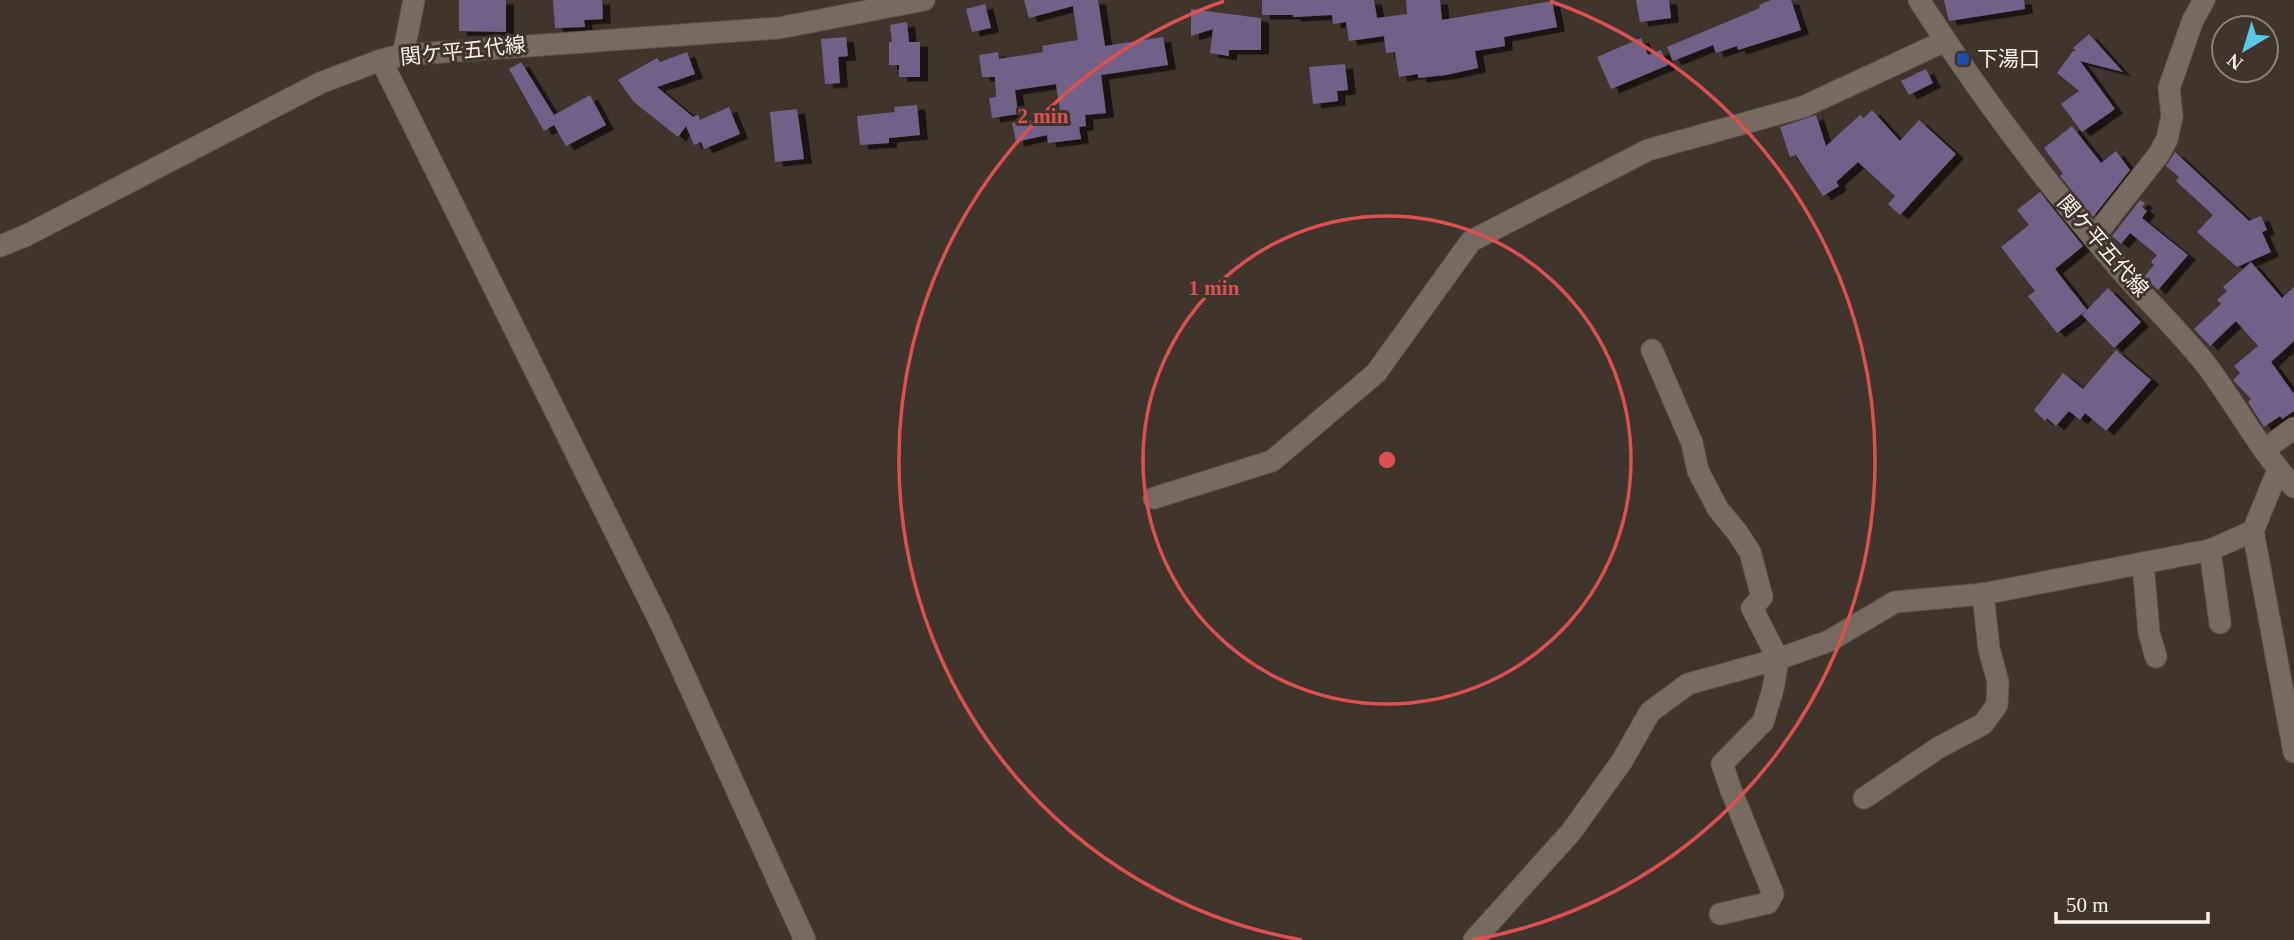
<svg xmlns="http://www.w3.org/2000/svg" width="2294" height="940" font-family="'Times New Roman','Noto Sans JP',serif">
<style>
.building{fill:#716087;filter:url(#shadow)}
.lines{fill:none;stroke-linecap:round;stroke-linejoin:round}
.minor-casing{stroke:#5d544c;stroke-width:23}
.secondary-casing{stroke:#5d544c;stroke-width:23}
.minor{stroke:#776b61;stroke-width:21}
.secondary{stroke:#776b61;stroke-width:21}
.ring{fill:none;stroke:#dd504f;stroke-width:3.5}
.transit-dot{fill:#1a4fb4;stroke:#40352c;stroke-width:2.5}
.labels{text-anchor:middle;dominant-baseline:central;stroke-width:6;stroke-linejoin:round;paint-order:stroke}
.street-label{font-size:21px;fill:#faf2ed;stroke:#40352c}
.poi-label{font-size:21px;fill:#faf2ed;stroke:#40352c;text-anchor:start}
.centre{fill:#dd504f;stroke:#40352c;stroke-width:3.5}
.ring-label{font-size:21px;text-anchor:middle;font-weight:bold;fill:#dd504f;stroke:#40352c;stroke-width:6;stroke-linejoin:round;paint-order:stroke}
</style>
<defs>
<filter id="shadow"><feDropShadow dx="8" dy="4.5" stdDeviation="0" flood-color="#0009"/></filter>
</defs>
<rect width="100%" height="100%" fill="#40352c"/>
<!-- building -->
<g class="building">
<path d="M459,0h47v32l-47,-1z"/>
<path d="M553,0h49l1,19 -19,1 1,7 -30,1z"/>
<path d="M1024,0h74l7,46 58,-9 5,28 -67,10 5,38 -21,2 1,11 -7,1 2,12 -33,4 -1,-8 -31,7 -4,-19 49,-6 -5,-33 -41,6 3,24 -26,4 -3,-20 7,-1 -1,-20h-13l-3,-22 19,-3 1,7 44,-7 -1,-6 36,-6 -5,-34 -44,12z"/>
<path d="M1262,0h112l3,18 30,-4 -1,-14h34l2,20 110,-19 5,26 -53,10 1,9 -30,5 3,17 -32,7 -28,3v-4l-19,3 -4,-25 -9,1 -2,-17 -35,5 -3,-19 -13,2 -1,-9 -39,2v-2h-31z"/>
<path d="M1636,0h33l2,18 -31,4z"/>
<path d="M1771,0h20l10,30 -63,20 -1,-4 -21,7 -3,-8 -40,16 -6,-14 93,-39 -1,-3z"/>
<path d="M1944,0h80l1,9 -76,12z"/>
<path d="M985,4l6,24 -19,4 -6,-23z"/>
<path d="M1191,9l70,9v32h-32v6l-19,-3 3,-24 -22,7z"/>
<path d="M907,22l2,20h11v35h-21v-12h-10v-23h3l-2,-17z"/>
<path d="M2089,34l34,38 -43,-11 35,48 -33,23 -21,-28 18,-13 -22,-18 16,-22h3l-3,-3z"/>
<path d="M846,37l2,19 -10,1 2,26 -15,1 -4,-45z"/>
<path d="M1641,38l7,17 13,-5 7,15 -57,24 -14,-32z"/>
<path d="M687,52l8,22 -38,13 36,30 5,-2 2,5 29,-13 11,27 -36,15 -3,-7 -7,3 -8,-19 -8,11 -44,-35 -16,-22 39,-22 3,4z"/>
<path d="M521,62l33,53 36,-20 16,30 -40,21 -12,-21 -10,6 -35,-62z"/>
<path d="M1345,64l3,26 -11,1 1,10 -25,3 -4,-37z"/>
<path d="M1926,69l7,14 -24,12 -8,-14z"/>
<path d="M917,105l3,30 -31,3v5l-29,2 -3,-29 38,-4 -1,-5z"/>
<path d="M797,109l7,50 -29,3 -5,-50z"/>
<path d="M1872,110l28,31 19,-21 37,34 -56,61 -12,-11 7,-8 -37,-34 -22,20 3,4 -16,10 -27,-41 -6,2 -10,-30 36,-12 10,31 34,-31 4,3z"/>
<path d="M2072,126l29,37 15,-12 14,19 -37,47 -33,-41 3,-2 -19,-26z"/>
<path d="M2175,152l74,69 12,-5 6,14 -5,2 9,20 -34,15 -40,-35 16,-17 -37,-34 3,-4 -13,-11z"/>
<path d="M2040,192l43,54 -28,23 32,41 -30,23 -29,-37 7,-5 -34,-44 28,-22 -12,-15z"/>
<path d="M2140,200l5,3 -3,4 5,4 -5,7 46,37 -30,35 -14,-13 10,-12 -3,-3 6,-7 -27,-22 -9,11 -9,-8z"/>
<path d="M2251,262l31,36 12,-11v54l-23,21 23,32v17l-12,8 -2,-3 -16,11 -16,-25 3,-3 -18,-19 7,-7 -6,-7 24,-20 -22,-25 -26,25 -16,-17 27,-25 -4,-4 10,-9 -4,-4z"/>
<path d="M2108,288l33,34 -27,26 -32,-33z"/>
<path d="M2116,350l35,30 -45,51 -21,-18 -5,7 -11,-9 -13,15 -9,-8 -2,3 -11,-11 29,-37 20,16z"/>
</g>
<g class="lines">
<!-- minor casing -->
<g class="minor-casing">
<g id="minor">
<path d="M403,55l11,-55"/>
<path d="M381,60l281,566 143,314"/>
<path d="M2094,237l65,-83 8,-15 5,-23 -3,-28 24,-68 11,-20"/>
<path d="M1652,350l40,93 6,28 20,38 19,23 13,20 12,45 -10,11 26,51 -5,30 -10,33 -41,42 9,26 42,104 -5,9 -48,11"/>
<path d="M2264,450l30,-22"/>
<path d="M1154,498l118,-37 104,-88 95,-132 177,-91 155,-43 142,-66"/>
<path d="M2253,531l41,221"/>
<path d="M2210,550l10,73"/>
<path d="M2143,563l6,70 7,24"/>
<path d="M1864,798l74,-50 45,-24 14,-19 1,-23 -9,-33 -6,-55"/>
<path d="M1474,940l97,-108 51,-71 28,-49 38,-28 90,-25 51,-18 66,-39 88,-8 227,-44 43,-19 25,-61"/>
</g>
</g>
<!-- secondary casing -->
<g class="secondary-casing">
<g id="secondary">
<path d="M1919,0c60,94 127,183 200,268 28,33 61,63 88,98 30,40 53,85 87,121"/>
<path d="M0,246l25,-10 295,-153 61,-23 22,-5 376,-27 145,-28"/>
</g>
</g>
<!-- minor -->
<use href="#minor" class="minor"/>
<!-- secondary -->
<use href="#secondary" class="secondary"/>
</g>
<!-- distance rings -->
<g class="ring">
<circle cx="1387" cy="460" r="244"/>
<path d="M1302 940A487 487 0 0 1 1224 1M1550 1A487 487 0 0 1 1472 940"/>
</g>
<!-- markers -->
<rect class="transit-dot" x="1956" y="52" width="14" height="14" rx="3.5"/>
<g class="labels">
<!-- street labels -->
<g class="street-label">
<text transform="translate(463 51) rotate(-6)">関ケ平五代線</text>
<text transform="translate(2103 246) rotate(49)">関ケ平五代線</text>
</g>
<!-- poi labels -->
<g class="poi-label">
<text x="1977" y="59">下湯口</text>
</g>
</g>
<circle cx="1387" cy="460" r="10" class="centre"/>
<g class="ring-label">
<text x="1043" y="123">2 min</text>
<text x="1214" y="295">1 min</text>
</g>
<!-- north arrow -->
<g transform="translate(2245 49) rotate(218)"><circle r="33" fill="#40352c" stroke="#8a8179" stroke-width="2"/>
<path d="M0-5L12 26L0 18L-12 26Z" fill="#59c8e5"/>
<text y="-10" font-size="19" font-weight="bold" text-anchor="middle" fill="#faf2ed">N</text>
</g>
<!-- scale -->
<path d="M2056 912v10h152v-10" fill="none" stroke="#faf2ed" stroke-width="3.5"/>
<text x="2066" y="912" font-size="21" fill="#faf2ed" stroke="#40352c" stroke-width="5" paint-order="stroke">50 m</text>
</svg>
